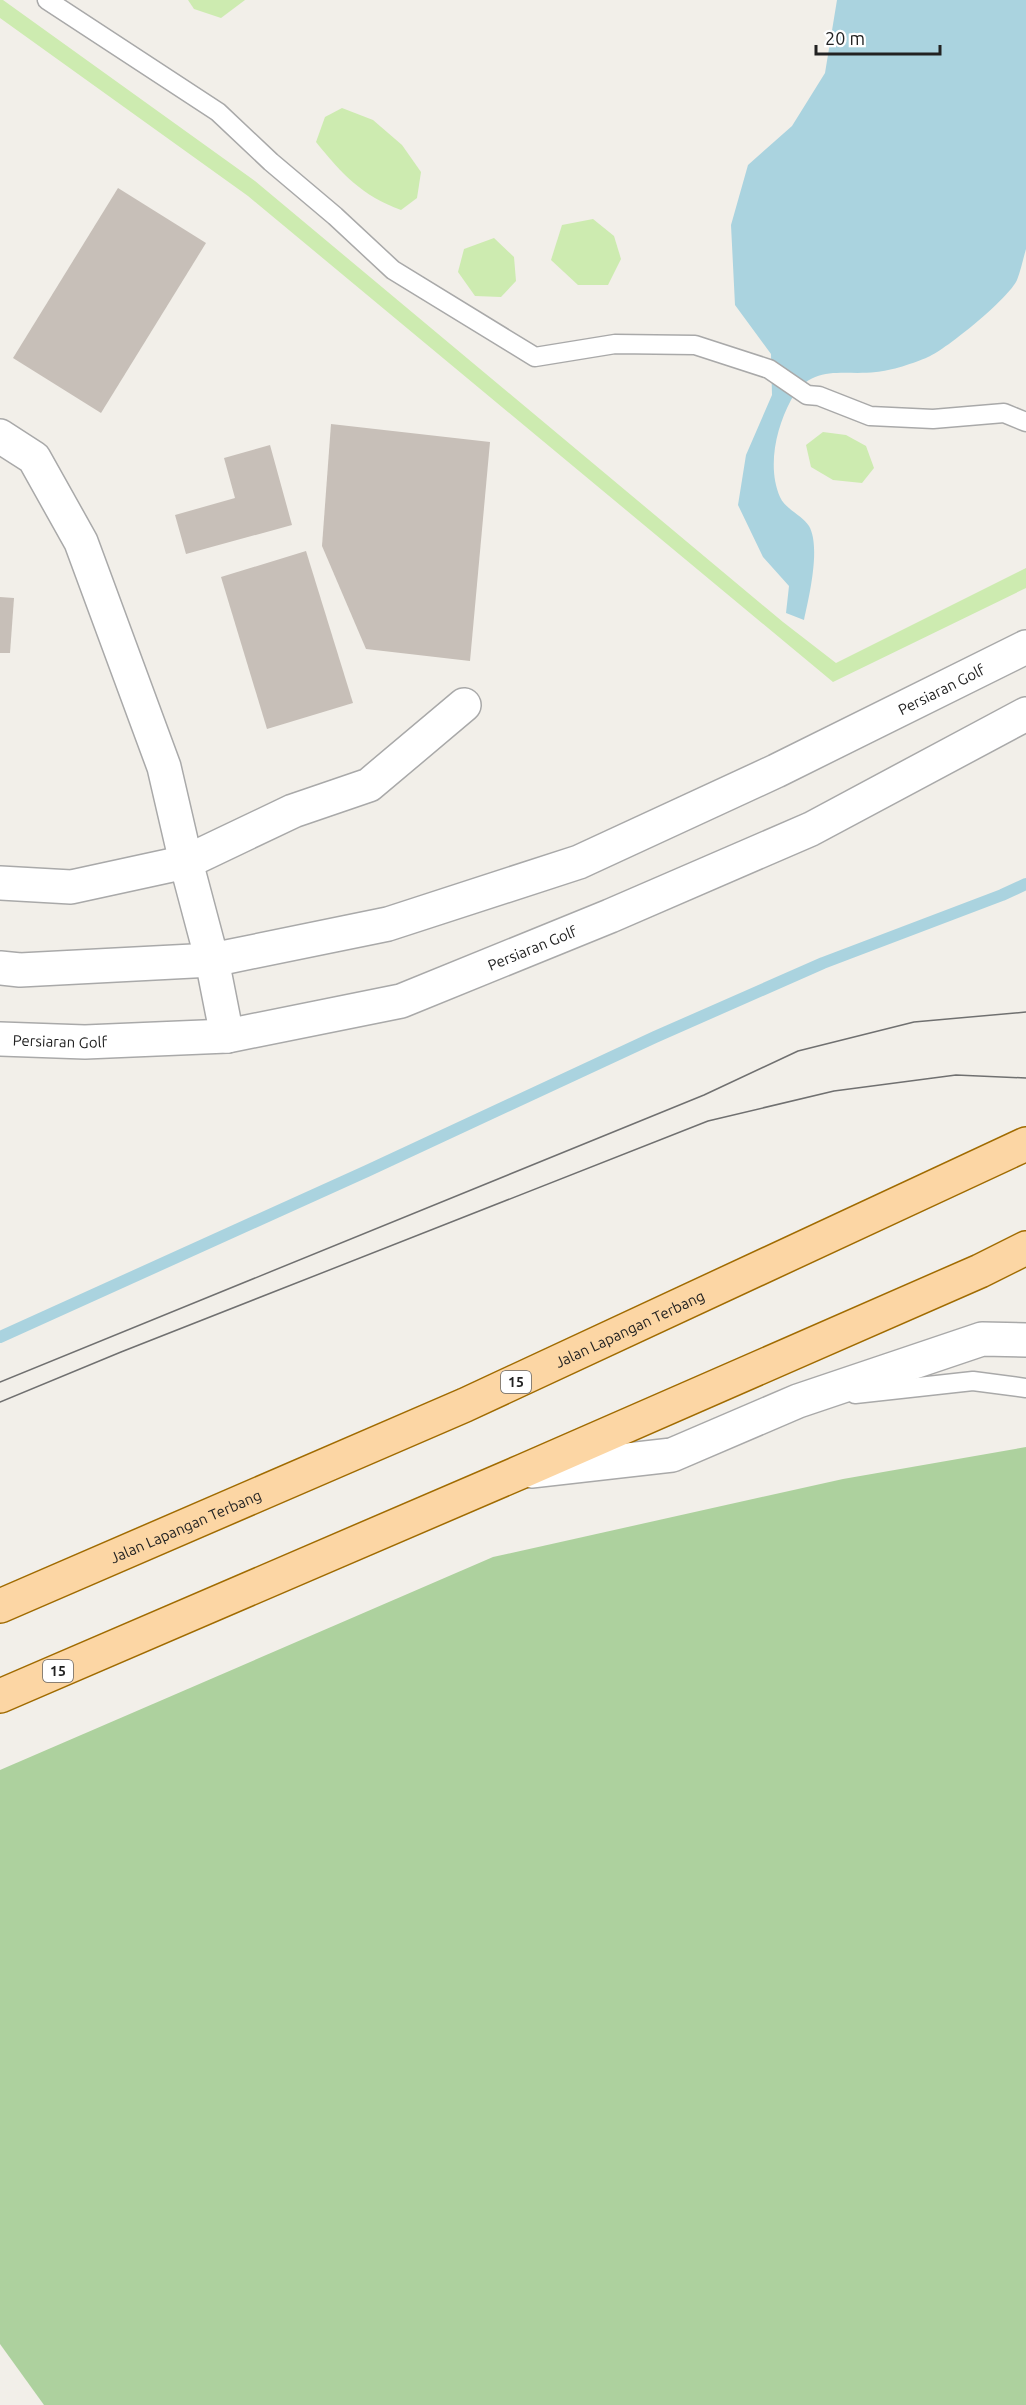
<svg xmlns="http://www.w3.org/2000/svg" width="1026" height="2405" font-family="Ubuntu,sans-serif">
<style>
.grass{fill:#cdebb0}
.forest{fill:#add19e}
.water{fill:#aad3df}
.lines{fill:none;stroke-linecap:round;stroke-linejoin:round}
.stream{stroke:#aad3df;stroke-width:12}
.building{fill:#c7bfb8}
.service-casing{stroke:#a9a9a9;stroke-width:21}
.minor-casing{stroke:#a9a9a9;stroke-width:36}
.tertiary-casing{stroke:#a9a9a9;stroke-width:36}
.primary-casing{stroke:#a06b00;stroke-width:36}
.service{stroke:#fff;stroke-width:18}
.minor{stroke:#fff;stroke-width:33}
.tertiary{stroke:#fff;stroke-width:33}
.primary{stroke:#fcd6a4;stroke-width:33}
.tram{stroke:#707070;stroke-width:1.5}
.labels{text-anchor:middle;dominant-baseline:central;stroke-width:5;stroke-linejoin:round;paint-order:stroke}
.shield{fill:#fff;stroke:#646464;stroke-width:1.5}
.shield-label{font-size:14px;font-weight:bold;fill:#222}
.street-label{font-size:15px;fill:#222;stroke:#fff}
</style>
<rect width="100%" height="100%" fill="#f2efe9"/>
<!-- grass -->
<g class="grass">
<path d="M0,0h3l252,181 528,441 53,41 190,-95v20l-193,94 -585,-486 -248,-178z"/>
<path d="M188,0h57l-24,18 -27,-9z"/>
<path d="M342,108l31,12 29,25 19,27 -4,26 -16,12c-39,-14 -59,-36 -85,-68l9,-25z"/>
<path d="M593,219l21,17 7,23 -13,26h-30l-27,-25 11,-35z"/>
<path d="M494,238l20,19 2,24 -15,16 -26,-1 -17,-24 6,-23z"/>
<path d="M823,432l23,3 20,11 8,22 -12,15 -29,-3 -22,-13 -5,-22z"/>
</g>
<!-- forest -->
<path class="forest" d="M1026,1447v958h-982l-44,-61v-574l493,-213 350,-78z"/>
<!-- water -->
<path class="water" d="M837,0h189v249c-3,10 -5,21 -9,31 -8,18 -70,69 -89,77 -13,6 -38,14 -52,15 -34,4 -64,-9 -85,28 -15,28 -24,67 -11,97 5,12 22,18 29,29 12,21 0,71 -5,94l-18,-7 3,-27 -26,-29 -25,-52 8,-50 26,-60 -1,-41 -36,-49 -4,-80 17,-60 44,-39 33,-53z"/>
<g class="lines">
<!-- stream -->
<path class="stream" d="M0,1337l367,-166 288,-134 168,-74 179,-68 24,-11"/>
</g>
<!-- building -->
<g class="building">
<path d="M118,188l88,55 -105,170 -88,-55z"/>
<path d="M331,424l159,18 -20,219 -104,-12 -44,-103z"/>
<path d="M270,445l22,80 -106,29 -11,-39 60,-17 -11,-40z"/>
<path d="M306,551l47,152 -86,26 -46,-152z"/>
<path d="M0,597l14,1 -4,55h-10z"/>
</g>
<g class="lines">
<!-- service casing -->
<g class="service-casing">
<g id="service">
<path d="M47,0l171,112 53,50 64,54 58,54 142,87 80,-13 80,1 74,24 38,26 12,1 51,20 63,3 71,-6 22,9"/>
<path d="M855,1394l118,-13 53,7"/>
</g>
</g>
<!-- minor casing -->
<g class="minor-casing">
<g id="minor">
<path d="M0,436l34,22 47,84 83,225 22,95 26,98 15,76"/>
<path d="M0,883l71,4 115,-25 107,-51 76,-26 95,-80"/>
</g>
</g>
<!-- tertiary casing -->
<g class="tertiary-casing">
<g id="tertiary">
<path id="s1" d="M0,968l20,2 192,-10 176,-36 191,-62 197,-91 250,-124"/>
<path id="s2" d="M0,1039l85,3 142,-6 174,-35 209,-85 201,-87 215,-115"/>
<path d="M531,1471l141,-16 126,-54 184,-62 44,1"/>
</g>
</g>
<!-- primary casing -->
<g class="primary-casing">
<g id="primary">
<path id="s3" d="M0,1606l465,-201 561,-261"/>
<path d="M0,1696l523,-225 457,-200 46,-23"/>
</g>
</g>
<!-- service -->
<use href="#service" class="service"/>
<!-- minor -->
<use href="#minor" class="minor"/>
<!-- tertiary -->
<use href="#tertiary" class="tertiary"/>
<!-- primary -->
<use href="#primary" class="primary"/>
<!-- tram -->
<g class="tram">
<path d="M0,1382l704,-287 94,-44 116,-29 112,-10"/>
<path d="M0,1402l121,-50 587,-231 126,-30 122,-16 70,3"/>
</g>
</g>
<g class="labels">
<!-- shield labels -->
<g class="shield">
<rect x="501" y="1371" width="30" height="22" rx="4.5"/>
<rect x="43" y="1660" width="30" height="22" rx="4.5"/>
</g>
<g class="shield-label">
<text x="516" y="1382">15</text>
<text x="58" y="1671">15</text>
</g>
<!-- street labels -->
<g class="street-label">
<text stroke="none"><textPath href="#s1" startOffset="994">Persiaran Golf</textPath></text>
<text stroke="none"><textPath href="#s2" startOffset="546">Persiaran Golf</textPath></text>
<text stroke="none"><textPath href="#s2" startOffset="60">Persiaran Golf</textPath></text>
<text stroke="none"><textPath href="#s3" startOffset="688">Jalan Lapangan Terbang</textPath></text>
<text stroke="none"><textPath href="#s3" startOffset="202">Jalan Lapangan Terbang</textPath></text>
</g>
</g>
<!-- scale -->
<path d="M816 45v9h124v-9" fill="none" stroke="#222222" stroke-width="3"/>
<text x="825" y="45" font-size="18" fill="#222222" stroke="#ffffff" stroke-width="4.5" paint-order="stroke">20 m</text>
</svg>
